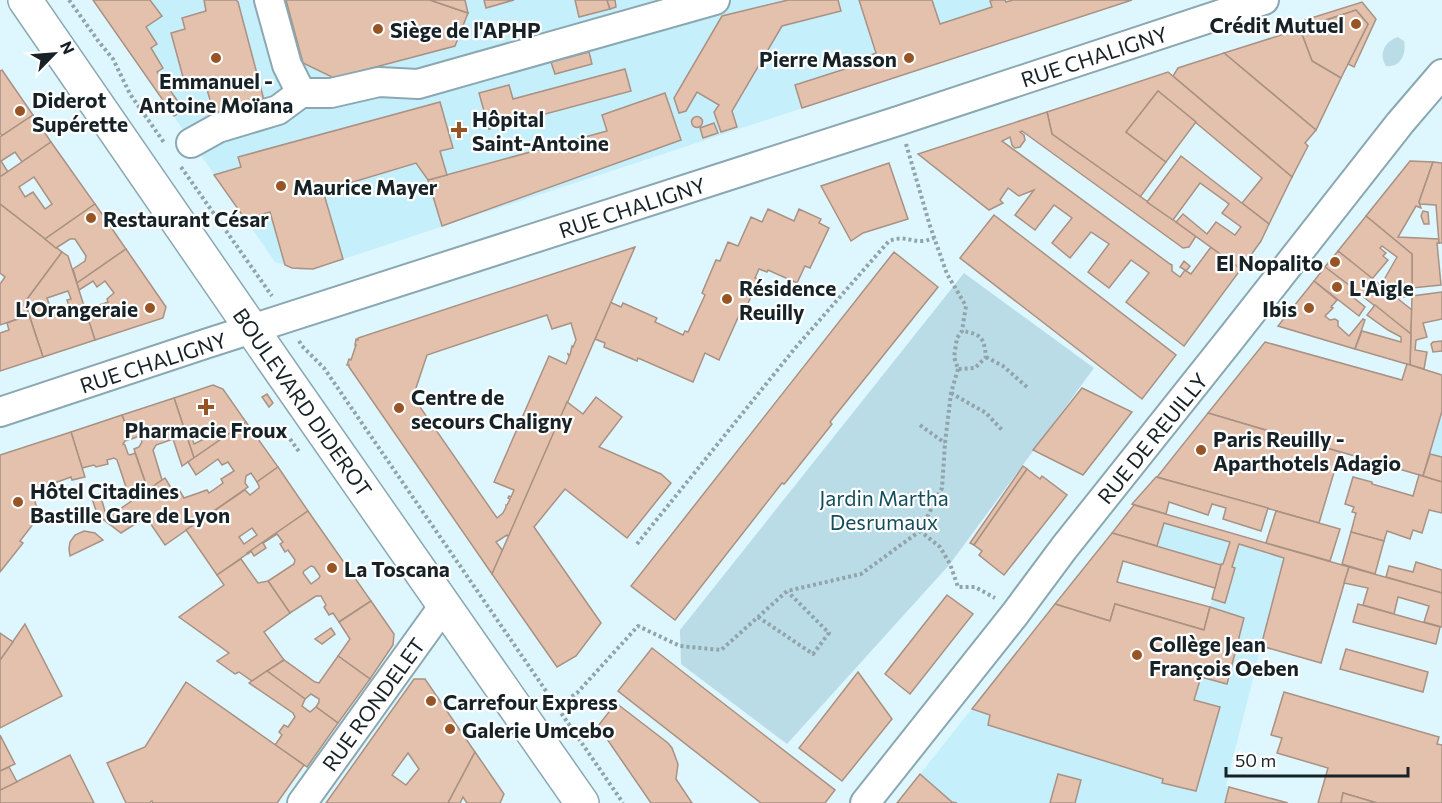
<svg xmlns="http://www.w3.org/2000/svg" width="1442" height="803" font-family="Commissioner,sans-serif">
<style>
.built{fill:#c6effc}
.green{fill:#badce7}
.building{fill:#e3c1ac;stroke:#a99183;stroke-width:1.5;fill-rule:evenodd}
.lines{fill:none;stroke-linecap:round;stroke-linejoin:round}
.minor-casing{stroke:#8ba8b2;stroke-width:32}
.major-casing{stroke:#8ba8b2;stroke-width:36}
.path{stroke:#91a4aa;stroke-width:4;stroke-dasharray:3 3;stroke-linecap:butt}
.minor{stroke:#fff;stroke-width:28}
.major{stroke:#fff;stroke-width:33}
.poi-dot{fill:#975424;stroke:#fff;stroke-width:2}
.labels{text-anchor:middle;dominant-baseline:central;stroke-width:4.5;stroke-linejoin:round;paint-order:stroke}
.poi-label{font-size:21px;font-weight:bold;fill:#172226;stroke:#fff;text-anchor:start}
.street-label{font-size:21px;fill:#172226;stroke:#fff}
.park-label{font-size:21px;fill:#134d5c;stroke:#fff}
</style>
<rect width="100%" height="100%" fill="#def7ff"/>
<!-- built -->
<g class="built">
<path d="M93,0h1039l-819,269 -14,1 -24,-8z"/>
<path d="M1442,410v72l-19,-6z"/>
<path d="M1134,505l215,62 -28,96 -60,-16 -35,139 62,17h-391l158,-199 149,26 17,-65 -109,-32z"/>
</g>
<!-- green -->
<g class="green">
<path d="M1398,37l6,4c3,13 -4,27 -18,25 -8,-12 -1,-25 12,-29z"/>
<path d="M964,273l130,95 -144,196 -163,180 -106,-80 -1,-34z"/>
</g>
<!-- building -->
<g class="building">
<path d="M93,0h57l12,16 -16,11 11,17 -6,4 12,20 -6,4 27,38 -10,6z"/>
<path d="M204,0h32l2,2 26,98 -50,13 -9,-30 -19,5 -15,-55 14,-4 -3,-11 24,-7z"/>
<path d="M286,0h144l38,13 -13,33 -121,32 -31,-15z"/>
<path d="M430,0h35l3,13z"/>
<path d="M484,0h30l-28,8z"/>
<path d="M575,0h32l3,9 -31,8z"/>
<path d="M607,0h8l1,7 -6,2z"/>
<path d="M788,0h50l3,11 -59,15 -50,85 5,16 -16,5 -7,-20 5,-7 -22,-13 -11,19 -7,2 -5,-15 48,-82z"/>
<path d="M859,0h73l8,24 52,-17 -2,-6 3,-1h12l1,2 7,-2h119l-330,108 -7,-23 53,-17 -1,-5 29,-10z"/>
<path d="M1362,2l14,17 -22,48 -6,-3 20,-40 -12,-14 -49,16 -2,-6z"/>
<path d="M1356,10l12,14 -27,54 -29,-17 -12,-32z"/>
<path d="M1300,29l12,32 29,17 -25,52 -92,-77z"/>
<path d="M589,52l3,12 -37,10 -4,-12z"/>
<path d="M1224,53l92,77 -11,13 3,3 -16,31 -119,-101 5,-8z"/>
<path d="M625,69l6,22 -142,38 -10,-36 30,-8 4,14z"/>
<path d="M2,70l31,45 -31,21 -2,-3v-62z"/>
<path d="M1168,72l124,105 -23,47 -27,-21 20,-25 -104,-87 -32,41 40,30 -26,35 -88,-63 -5,-22z"/>
<path d="M1158,91l38,31 -30,40 -40,-30z"/>
<path d="M665,93l16,47 -239,86 -14,-46 179,-49 -5,-16z"/>
<path d="M440,102l13,46 -13,3 7,24 -19,5 -12,-17 -93,28 20,68 -30,10 -21,-1 -7,-3 -15,-53 -25,7 -31,-44 27,-8 -3,-10z"/>
<path d="M1047,112l5,22 144,102 -7,11 -6,1 -161,-117 -2,1 4,3 1,5 -5,7 -5,1 -3,-3 -2,-8 -8,4 168,123 2,1v6l8,6 5,-7 -5,-3 4,-6 6,5 -4,5 5,3 20,-27 30,22 -57,77 -58,-44 23,-29 -18,-13 -22,28 -21,-16 21,-28 -18,-12 -21,26 -18,-15 20,-25 -18,-13 -19,25 -20,-15 19,-25 -15,6 -11,-8 -8,12 3,3 -14,7 -71,-56z"/>
<path d="M33,115l18,27 -29,20 -7,-10 -14,9 7,11 -8,5v-40z"/>
<circle cx="697" cy="122" r="5.5"/>
<path d="M714,123l4,10 -15,5 -3,-10z"/>
<path d="M51,142l44,62 -50,35 -45,-35v-27zM34,177l18,27 -7,5 -12,-17 -8,5 -6,-10z"/>
<path d="M1181,156l88,68 -8,17 -20,28 -65,-47 7,-8 24,20 9,-12 19,13 6,-8 -19,-14 7,-9 -29,-21 -27,37 -26,-18z"/>
<path d="M1410,161l23,1 -14,40 2,6 -5,-2 -18,31 41,2v4h-2l4,42 -29,3v-34l-46,-38z"/>
<path d="M1433,162l9,1v80h-3l-3,-38 -16,-1 -1,-2z"/>
<path d="M889,163l19,56 -45,14 -12,8 -30,-55z"/>
<path d="M0,204l62,48 -37,50 4,13 -29,10v-41l5,-7 -5,-4z"/>
<path d="M95,204l31,45 -49,34 -4,-14 12,-8 1,-5 -11,-17h-5l-14,9 -11,-9z"/>
<path d="M768,209l26,12 5,-12 22,10 -2,4 10,5 -19,40 -5,-2 -8,17 -29,-13 -1,2 -8,-3 -4,9 4,1 -15,33 -3,-1 -22,49 -14,-7 -12,29 -55,-24 -1,3 -33,-14 1,-4 -10,-4 15,-37 11,5 2,-4 34,15 -2,4 28,13 2,-4 3,1 17,-37 -3,-2 14,-33 4,1 8,-19 10,4 13,-29 11,5z"/>
<path d="M1423,211l5,1 1,12h-5l-3,-8z"/>
<path d="M994,215l182,140 -34,44 -182,-141z"/>
<path d="M1366,216l46,38v42l-16,2 -15,-13 16,-28 -15,-11 -2,2 6,5 -3,3 5,4 -16,19 -34,-28z"/>
<path d="M635,247l-126,290 -2,-2 -11,7 7,9 -11,23 -143,-207v-2h-2l2,-6 2,1 5,-15h-1l1,-6 2,1v-2zM547,315l5,14 19,-6 5,17 -3,7 -1,-1 -2,9 -2,-1 1,3 -3,7 -17,-8 -55,126 20,8 -3,7 -2,-1 -1,2 2,1 -3,6h-1v2l-3,6 -6,5 -84,-121 14,-42z"/>
<path d="M126,249l40,58 -3,11 -68,22 -10,-30 23,-8 -1,-3 7,-6 -9,-12 -8,6 -4,-6 -14,9 -2,-7z"/>
<path d="M1338,251l74,59 -1,24 -86,-67z"/>
<path d="M62,252l6,4 27,84 -52,17 -18,-55zM68,291l3,8 -4,1 3,9 -17,6 -6,-17z"/>
<path d="M894,252l44,35 -108,135 2,2 -19,24 -27,34 -2,2 -2,-1 -107,137 -44,-34z"/>
<path d="M1325,267l28,21 -5,5 17,14 -6,9 -45,-35z"/>
<path d="M1314,281l23,19 -6,7 2,1 -8,8 5,4 5,-1 3,2v5l11,10 14,-17 2,1 -10,29 -77,-23z"/>
<path d="M1442,292v27l-19,4 4,14 -11,3 -1,10 12,2 -3,17 -14,-4 2,-69z"/>
<path d="M1375,305l36,29 -1,31 -55,-16 7,-18 39,11v-5l-13,-7 -21,-15z"/>
<path d="M29,315l14,42 -43,14v-38l9,-3 -2,-7z"/>
<path d="M1442,341v10l-9,1 -2,-8 2,-2z"/>
<path d="M1265,342l137,38 5,-16 35,11v36l-19,65 -215,-63z"/>
<path d="M213,385l10,4 23,33 -52,36 -20,-60zM197,431l12,4 1,1 -16,8 -3,-9 3,-1 -1,-2z"/>
<path d="M1082,388l50,24 -49,63 -50,-25z"/>
<path d="M267,394l6,9 -4,4 -7,-10z"/>
<path d="M596,397l26,20 -23,30 62,27 10,9 -44,55 -62,-49 -31,38 67,96 -25,33 -19,11 -65,-93 75,-172 16,12z"/>
<path d="M174,398l20,60 -12,8 -9,-27 -17,6 -3,5 9,30 -14,10 -14,-41 5,-2 3,-5 -2,-6 -9,3 -9,-24z"/>
<path d="M1208,413l132,39 -21,71 -162,-46z"/>
<path d="M122,415l9,24 -6,2 -2,3 2,1 3,9 2,1 5,-2 13,37 -17,12 -14,-42 -3,-2 -7,2 1,4 -12,3 -2,-2 -12,3 -11,-36z"/>
<path d="M246,422l32,45 -21,15 -6,-9 -5,3 -1,7 3,4 -83,58 -19,-28 -25,16 -17,-13 61,-42 8,13 5,-3 6,10 23,-8 2,3 14,-10 -2,-4 13,-8 -6,-9 -6,3 -4,-6 -22,16 -8,-13z"/>
<path d="M71,432l14,45 -13,3 -1,-3 -36,13 1,7 -2,1 4,14 -1,7 -17,22 3,2 -23,29v-117z"/>
<path d="M1430,454l12,3v25l-19,-6z"/>
<path d="M1023,466l4,3 -53,76 -4,-2z"/>
<path d="M278,467l30,44 -91,64 -31,-45 59,-40 5,5 9,-7v-2l-2,-4zM252,528l5,7 -13,9 -5,-7z"/>
<path d="M1027,469l13,10 2,-3 25,19 -63,80 -25,-20 3,-4 -8,-6z"/>
<path d="M1419,475l23,7v31l-13,-3 -7,23 -9,-3 -3,9 -23,-8 -3,10 -33,-9 5,-19 -4,-1 2,-5 -9,-3 8,-27 19,5v2l41,12z"/>
<path d="M1156,477l112,31 -7,23 -38,-12 3,-11 -14,-4 -4,11 -39,-13 -3,12 -34,-10z"/>
<path d="M100,494l7,24 -3,2 -6,-4 -7,-20z"/>
<path d="M1134,505l215,62 -28,96 -60,-17 23,-88 -45,-14 -7,23 3,1 -10,35 -13,-4 9,-35h2l7,-22 -66,-19 -7,23 -45,-13z"/>
<path d="M308,511l63,90 -32,21 -6,-9 -4,2 -5,-8 2,-2 -5,-9h-5l-26,17 -22,-32 26,-17 1,-4 -7,-10 -3,2 -5,-8 3,-2 -6,-8 -14,9 3,5 -12,8 -3,-5 -3,3 -1,-1zM311,566l3,1 6,9 -1,2 -8,6 -8,-11 1,-2z"/>
<path d="M1276,511l64,18 -10,32 -64,-18z"/>
<path d="M84,531l11,2 8,7 -33,16 -1,-7 1,-7 5,-7z"/>
<path d="M1351,532l33,9 -9,33 -33,-10z"/>
<path d="M1112,533l109,32 -6,23 -92,-27 -6,21 93,25 -6,23 -89,-26 -5,17 -55,-17z"/>
<path d="M241,559l17,24 10,-2 22,32 -26,19 20,28 -32,21 -13,-9 -4,2 -18,-13 12,-8 -50,-36 45,-32 -7,-10z"/>
<path d="M1416,562l26,8v23l-56,-16 3,-11 24,6z"/>
<path d="M1349,567l93,26v34l-18,-5 5,-16 -31,-9 -4,17 -31,-9 5,-17 -24,-5z"/>
<path d="M947,595l26,19 -63,80 -25,-20z"/>
<path d="M371,601l23,33 -1,11 -23,34 -32,-23 12,-17 -11,-17z"/>
<path d="M1055,604l55,17 5,-17 89,26 6,-23 34,11 -17,66 -26,-7 -7,23 26,7 -24,84 -34,-8 1,-4 -175,-54 2,-10 -18,-6z"/>
<path d="M1358,604l82,23 -4,17 -83,-22z"/>
<path d="M25,624l37,72 -62,32v-68z"/>
<path d="M331,628l4,6 -13,10 -7,-5z"/>
<path d="M0,633l13,9 -13,18z"/>
<path d="M652,648l183,142 -10,13h-64l-143,-112z"/>
<path d="M1346,649l82,23 -5,20 -83,-23z"/>
<path d="M338,656l32,23 -32,44 -22,-16 3,-5v-3l-8,-5 -6,5 -38,-28 17,-11 31,22 4,1z"/>
<path d="M267,671l38,28 -3,7 8,6 6,-5 22,16 -31,44 -32,-22 7,-10 -3,-3 5,-7 4,2 7,-10 -2,-4 -44,-30z"/>
<path d="M858,672l34,47 -50,62 -43,-33z"/>
<path d="M414,679h11l50,73 -27,51h-122zM408,753l11,16 -13,16 -14,-10z"/>
<path d="M186,682l118,83 -27,38h-124l-1,-2 -3,2h-23l-19,-40 38,-16z"/>
<path d="M1284,692l155,45 -2,7 5,1v58h-65l-34,-10 -2,10h-23l10,-35 -51,-15 5,-15 -11,-3z"/>
<path d="M616,703l52,40 4,5 6,16 -2,15 16,24h-41l-53,-77z"/>
<path d="M0,735l15,29 -15,7z"/>
<path d="M475,752l29,42 -4,9h-33l-4,-6 -3,6h-12z"/>
<path d="M70,755l24,48h-94v-13z"/>
<path d="M9,767l8,15 -17,8v-19z"/>
<path d="M920,774l32,28 5,1h-60z"/>
<path d="M1058,774l23,6 -6,23h-25z"/>
<path d="M1229,787l59,16h-63z"/>
<path d="M1343,793l34,10h-36z"/>
</g>
<g class="lines">
<!-- minor casing -->
<g class="minor-casing">
<g id="minor">
<path d="M269,0l18,65 14,28"/>
<path d="M191,143l27,-15 60,-18 23,-17h30l48,-11 39,2 297,-84"/>
<path d="M0,412l205,-68 693,-223 366,-121"/>
<path d="M302,803l143,-199"/>
<path d="M865,803l150,-189 49,-66 168,-211 168,-214 42,-49"/>
</g>
</g>
<!-- major casing -->
<g class="major-casing">
<path id="major" d="M25,0l253,367 304,436"/>
</g>
<!-- path -->
<g class="path">
<path d="M69,0l30,42 14,17 17,35 35,50"/>
<path d="M906,144l24,82 17,48 19,32 -4,25 -5,7 -3,19 4,12 17,-1 11,-11c-2,-20 -5,-23 -24,-26"/>
<path d="M181,167l91,129"/>
<path d="M299,341l3,5 22,22 299,435"/>
<path d="M986,357l17,9 24,21"/>
<path d="M958,369l-7,24 -6,50 -3,45 -22,43 20,16 10,17 8,23h17l20,11"/>
<path d="M951,393l35,20 17,18"/>
<path d="M920,425l25,18"/>
<path d="M290,439l10,14"/>
<path d="M637,544l159,-197 93,-106c15,-6 22,1 35,0 4,-1 7,-2 10,-3"/>
<path d="M758,617l55,37 16,-21 -41,-41"/>
<path d="M557,707l20,-14 61,-67 42,20 41,4 66,-59 74,-17 59,-43"/>
</g>
<!-- minor -->
<use href="#minor" class="minor"/>
<!-- major -->
<use href="#major" class="major"/>
</g>
<!-- markers -->
<g class="poi-dot">
<circle cx="1356" cy="24" r="6"/>
<circle cx="378" cy="29" r="6"/>
<circle cx="216" cy="58" r="6"/>
<circle cx="909" cy="58" r="6"/>
<circle cx="20" cy="111" r="6"/>
<path d="M456 121h6v6h6v6h-6v6h-6v-6h-6v-6h6z"/>
<circle cx="281" cy="186" r="6"/>
<circle cx="91" cy="218" r="6"/>
<circle cx="1335" cy="262" r="6"/>
<circle cx="1337" cy="287" r="6"/>
<circle cx="727" cy="299" r="6"/>
<circle cx="150" cy="308" r="6"/>
<circle cx="1309" cy="308" r="6"/>
<path d="M203 398h6v6h6v6h-6v6h-6v-6h-6v-6h6z"/>
<circle cx="399" cy="408" r="6"/>
<circle cx="1201" cy="450" r="6"/>
<circle cx="18" cy="502" r="6"/>
<circle cx="332" cy="568" r="6"/>
<circle cx="1137" cy="655" r="6"/>
<circle cx="431" cy="701" r="6"/>
<circle cx="450" cy="729" r="6"/>
</g>
<g class="labels">
<!-- poi labels -->
<g class="poi-label">
<text x="1344" y="24" text-anchor="end">Crédit Mutuel</text>
<text x="390" y="29">Siège de l'APHP</text>
<text x="897" y="58" text-anchor="end">Pierre Masson</text>
<text x="216" y="80" text-anchor="middle">Emmanuel -<tspan x="216" dy="24">Antoine Moïana</tspan></text>
<text x="32" y="99">Diderot<tspan x="32" dy="24">Supérette</tspan></text>
<text x="472" y="118">Hôpital<tspan x="472" dy="24">Saint-Antoine</tspan></text>
<text x="293" y="186">Maurice Mayer</text>
<text x="103" y="218">Restaurant César</text>
<text x="1323" y="262" text-anchor="end">El Nopalito</text>
<text x="739" y="287">Résidence<tspan x="739" dy="24">Reuilly</tspan></text>
<text x="1349" y="287">L'Aigle</text>
<text x="138" y="308" text-anchor="end">L’Orangeraie</text>
<text x="1297" y="308" text-anchor="end">Ibis</text>
<text x="411" y="396">Centre de<tspan x="411" dy="24">secours Chaligny</tspan></text>
<text x="206" y="429" text-anchor="middle">Pharmacie Froux</text>
<text x="1213" y="438">Paris Reuilly -<tspan x="1213" dy="24">Aparthotels Adagio</tspan></text>
<text x="30" y="490">Hôtel Citadines<tspan x="30" dy="24">Bastille Gare de Lyon</tspan></text>
<text x="344" y="568">La Toscana</text>
<text x="1149" y="643">Collège Jean<tspan x="1149" dy="24">François Oeben</tspan></text>
<text x="443" y="701">Carrefour Express</text>
<text x="462" y="729">Galerie Umcebo</text>
</g>
<!-- street labels -->
<g class="street-label">
<text transform="translate(1094 56) rotate(-18)">RUE CHALIGNY</text>
<text transform="translate(632 207) rotate(-18)">RUE CHALIGNY</text>
<text transform="translate(153 362) rotate(-18)">RUE CHALIGNY</text>
<text transform="translate(303 402) rotate(55)">BOULEVARD DIDEROT</text>
<text transform="translate(1152 438) rotate(-51)">RUE DE REUILLY</text>
<text transform="translate(373 704) rotate(-54)">RUE RONDELET</text>
</g>
<!-- park labels -->
<g class="park-label">
<text x="884" y="497">Jardin Martha<tspan x="884" dy="24">Desrumaux</tspan></text>
</g>
</g>
<!-- north arrow -->
<g transform="translate(54 54) rotate(65)" stroke="#ffffff" stroke-width="4.5" paint-order="stroke">
<path d="M0-4.5L10 22L0 15L-10 22Z" fill="#172226"/>
<text y="-9" font-size="16" font-weight="bold" text-anchor="middle" fill="#172226">N</text>
</g>
<!-- scale -->
<path d="M1226 767v9h182v-9" fill="none" stroke="#172226" stroke-width="3"/>
<text x="1235" y="767" font-size="18" fill="#172226" stroke="#ffffff" stroke-width="4.5" paint-order="stroke">50 m</text>
</svg>
